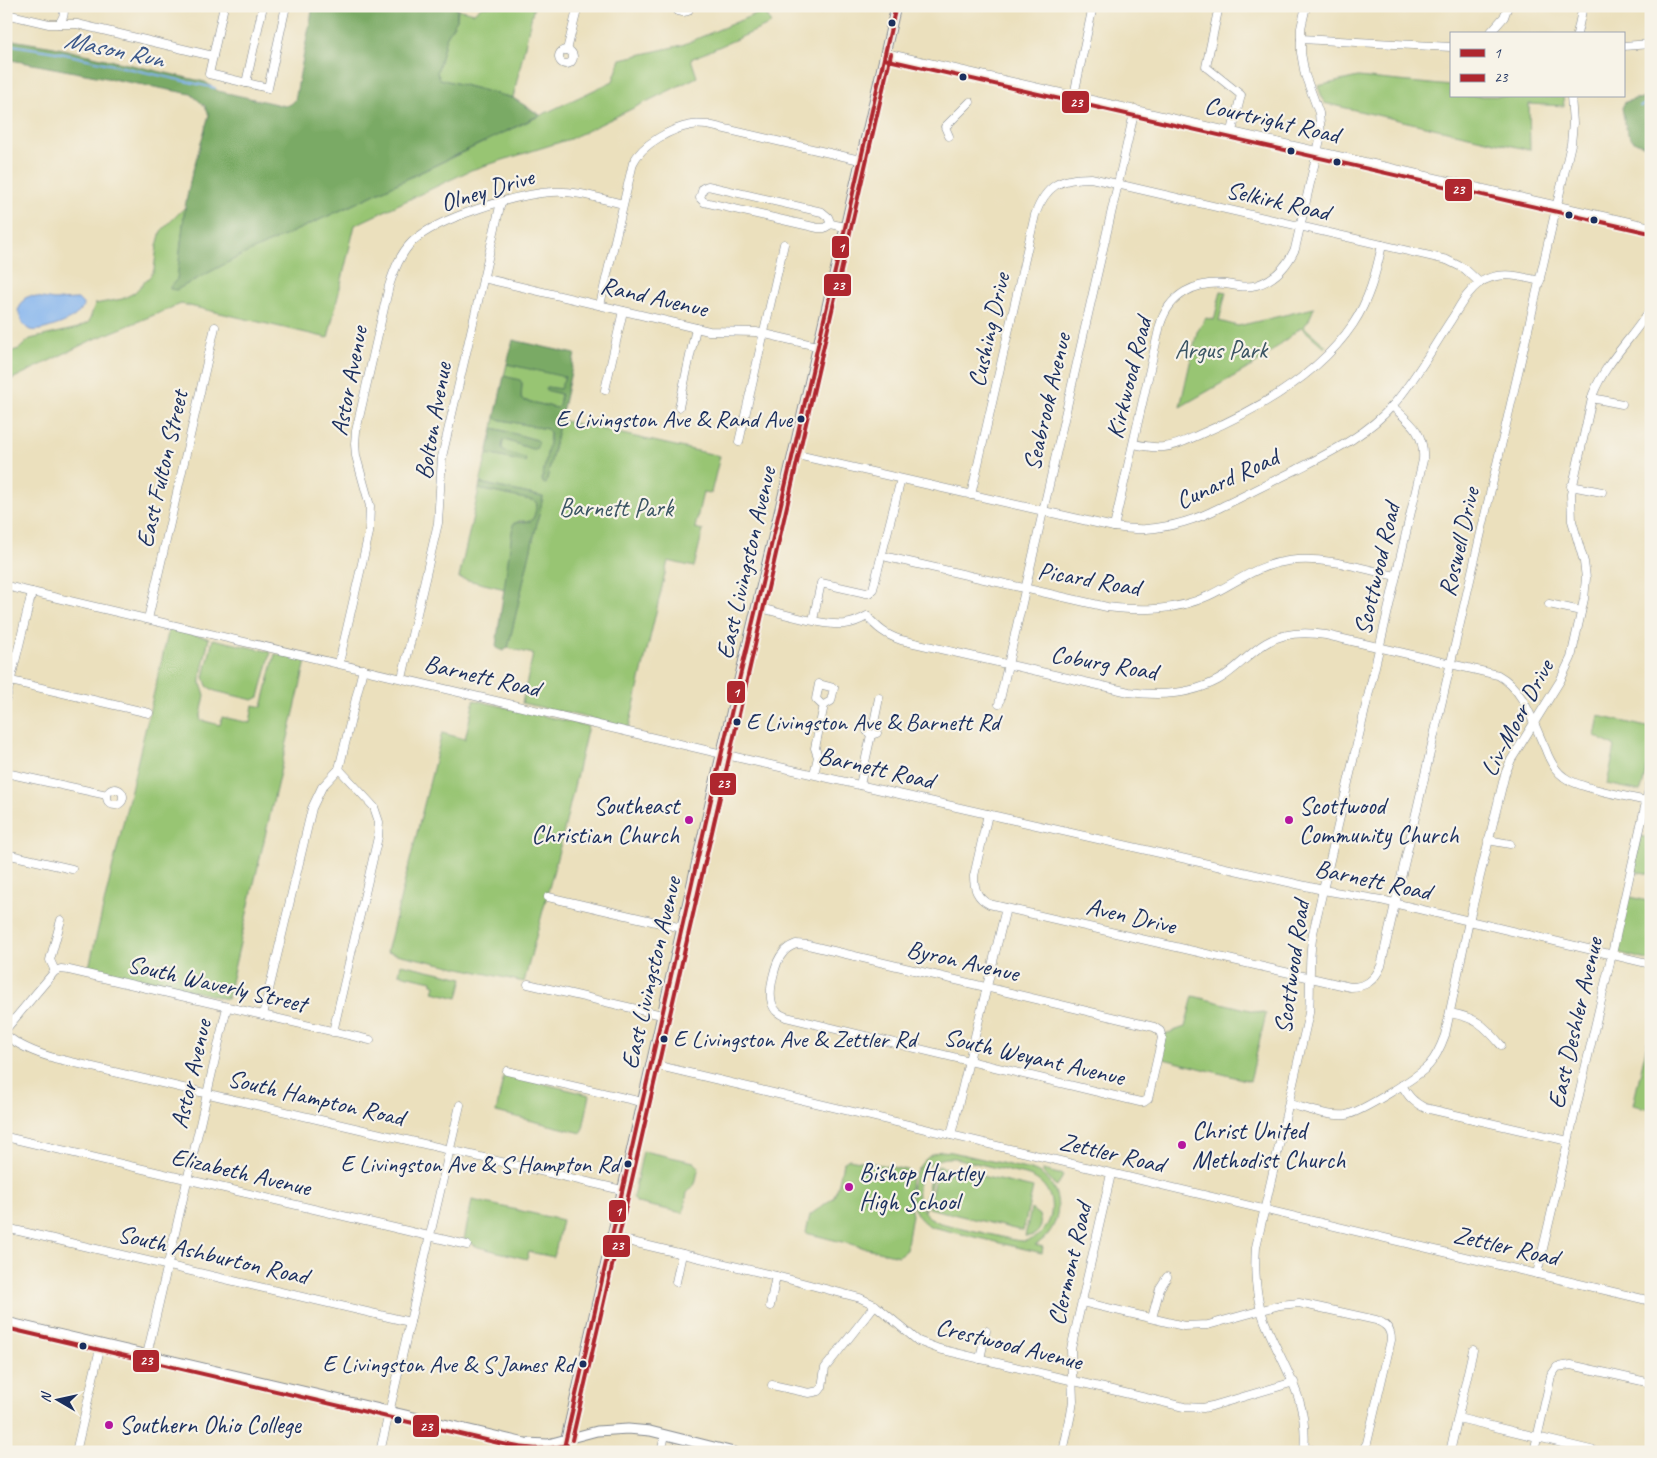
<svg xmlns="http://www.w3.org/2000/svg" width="1657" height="1458" font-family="Caveat,sans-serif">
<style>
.green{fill:#98c573;stroke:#5a7a68;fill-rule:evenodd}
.forest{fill:#7aaa65;stroke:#4a6c62}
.water{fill:#82b3ee;stroke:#4e71a6}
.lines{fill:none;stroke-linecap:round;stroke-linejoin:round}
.stream{stroke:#82b3ee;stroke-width:2}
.minor-casing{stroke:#83888e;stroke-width:9}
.major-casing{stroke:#83888e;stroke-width:11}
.minor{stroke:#fff;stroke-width:8}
.major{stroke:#fff;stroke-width:9}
.bus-1-casing{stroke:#f7f3e8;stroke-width:8}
.bus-2-casing{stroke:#f7f3e8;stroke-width:8}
.bus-1{stroke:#af272f;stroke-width:4}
.bus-2{stroke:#af272f;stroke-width:4}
.bus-dot{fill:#1b2f5e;stroke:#f7f3e8;stroke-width:2}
.poi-dot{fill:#b5179e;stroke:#f7f3e8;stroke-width:2}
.labels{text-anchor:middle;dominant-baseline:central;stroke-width:4.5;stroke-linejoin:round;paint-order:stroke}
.bus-label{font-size:24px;fill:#1b2f5e;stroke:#f7f3e8;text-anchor:end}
.street-label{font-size:25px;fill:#1b2f5e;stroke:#f7f3e8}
.park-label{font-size:25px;fill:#3a5463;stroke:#f7f3e8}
.poi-label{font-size:25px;fill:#1b2f5e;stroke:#f7f3e8;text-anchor:start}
.water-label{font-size:26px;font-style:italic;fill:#3a5789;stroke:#f7f3e8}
.line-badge{stroke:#f7f3e8;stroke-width:2}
.badge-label{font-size:14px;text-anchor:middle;font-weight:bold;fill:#fff}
</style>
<rect width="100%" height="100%" fill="#f7f3e8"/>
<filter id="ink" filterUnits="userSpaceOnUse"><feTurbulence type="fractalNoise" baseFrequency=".02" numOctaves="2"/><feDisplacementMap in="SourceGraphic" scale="10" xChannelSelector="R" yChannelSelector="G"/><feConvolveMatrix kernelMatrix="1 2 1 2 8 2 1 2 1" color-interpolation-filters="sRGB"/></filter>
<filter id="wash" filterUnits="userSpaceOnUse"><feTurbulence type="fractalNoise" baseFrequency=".0096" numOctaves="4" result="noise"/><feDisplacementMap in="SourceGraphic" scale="20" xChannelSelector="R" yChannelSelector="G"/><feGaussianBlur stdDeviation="1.12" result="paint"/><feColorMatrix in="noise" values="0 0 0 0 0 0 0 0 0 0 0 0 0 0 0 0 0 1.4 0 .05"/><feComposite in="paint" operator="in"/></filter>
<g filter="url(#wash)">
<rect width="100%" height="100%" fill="#ebe0bd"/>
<!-- green -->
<g class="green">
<path d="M482,6h52l-21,92 -73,-19 -3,-6 9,-35 11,-19 1,-10 16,4z"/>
<path d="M765,10l6,14 -80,35 6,18 -127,62 -99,31 -116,55 -27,113 -147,-34 -91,37 -84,41v-29l13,-4 11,-10 48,-11 11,-6 6,-18 27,-5 12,-6 17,-18 3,-5 3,-24 4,-15 24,-24 -9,83 64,-34 110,-50 263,-125 8,-22 61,-14z"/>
<path d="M1358,77l93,9v10h112l1,10 -35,-2 1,46 -206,-47 -6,-17z"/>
<path d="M1221,291l5,1 -7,29 19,5 76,-18 -6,14 -5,4 23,20 -1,2 -24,-21 -42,35 -79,45 17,-75 9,-14 8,2z"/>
<path d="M507,364l58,12 -3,12 -2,1 -13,-2 -1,3 15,4 -2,12 -2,2 -35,-8 -1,-2 1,-15 -18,-7z"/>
<path d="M495,417l2,2 50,10 3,3 -4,51 14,-63 160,36 -9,37 -8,-1 -8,36 8,2 -9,37 -26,-6 -39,166 -107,-24 11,-49 -25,-6 35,-151 -63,-14 7,-29 37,8v-4l-21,-7 -1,-3 1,-7 2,-1 27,9 7,-7 -2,-2 -44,-12z"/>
<path d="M479,489l57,12c2,6 -1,15 -5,20h-12l-6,4 -8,64 -46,-11z"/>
<path d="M169,629l40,9 -8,37v9l4,11 -5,25 20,5 2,-8 28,6 3,-18 9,2 13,-53 31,7 -79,338 -138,-32z"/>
<path d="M213,639l58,13 -12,45 -6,3 -38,-9 -8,-5 -3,-9z"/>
<path d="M474,700l114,26 -26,113 -38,143 -137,-30 55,-219 23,6z"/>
<path d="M1599,716l52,12v23l-9,36 -2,4 -33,-7 8,-37 -20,-11z"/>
<path d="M1640,836l11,2v36l-18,-3z"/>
<path d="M1627,896l24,6v59l-31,-8 -4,-3z"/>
<path d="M401,964l62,14 -5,20 -25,-6 2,-7 -3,-1v-3l-33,-7z"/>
<path d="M1193,996l73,18 -16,67 -90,-23 5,-24 20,-7z"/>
<path d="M1651,1026v83l-18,-4z"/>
<path d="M504,1074l86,21 -8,38 -86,-21z"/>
<path d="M643,1151l51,11 5,5 -4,17 -8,9 -4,20 -46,-10 -4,-6z"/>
<path d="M941,1151l11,1 79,18c36,11 34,59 4,75l8,2 -1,6 -110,-26c-33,-14 -24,-68 9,-76zM946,1158h9l74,18c34,12 27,61 -5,65 -10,0 -21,-4 -31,-6 -18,-4 -35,-8 -53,-12l-11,-6 -5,-5 12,-48h-3l-10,47c-9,-12 -6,-35 5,-45 5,-5 11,-7 18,-8z"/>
<path d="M849,1159l59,11 3,6 -2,24 3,15 -6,35 -8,6 -92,-23 4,-18 23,-17 5,-11 5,-24z"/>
<path d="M938,1166l95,22 -10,43 -95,-23z"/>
<path d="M1043,1170l20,5 -2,5 -5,6 -14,-14z"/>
<path d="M472,1200l90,20 -8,37 -25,-5 -2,7 -49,-12 -14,-7z"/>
<path d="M1031,1209l8,6 2,10c-2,8 -8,12 -16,11z"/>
</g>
<!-- forest -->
<g class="forest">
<path d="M313,6h144v13l-11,19 -9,35 3,6 73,19 27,17 -190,91 -110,50 -64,34 -6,-1v-2l7,-8 8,-72 6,-30 18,-62 -4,-9 -14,-12 -185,-35v-20l48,8 151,35 13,9 67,15 6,-2 4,-4z"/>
<path d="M1651,98v49c-27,-5 -24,-16 -29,-39l3,-6 10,-3z"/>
<path d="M513,340l62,14 -29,130 -3,-1 -1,-3 8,-43v-5l-3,-3 -50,-10 -2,-2 9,-41 16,4 2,3 -1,15 1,2 35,8 2,-2 2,-12 -15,-4 -1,-2 1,-1 14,2 5,-12 -58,-13z"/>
<path d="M493,428l44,12 2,2 -3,7h-4l-27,-9 -2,1 -1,7 1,3 22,7 1,3 -1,1 -38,-8z"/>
<path d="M480,483l63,14 -35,151 -5,3 -5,-2 -2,-3 17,-121 1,-2 17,-2 3,-4 3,-13 -2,-3 -56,-12z"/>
</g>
<!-- water -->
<path class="water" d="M30,296l24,4 24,-1 5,5v4c-4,4 -8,8 -12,11 -7,4 -33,14 -41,11 -8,-4 -10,-13 -12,-20l7,-12z"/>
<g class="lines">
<!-- stream -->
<g class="stream">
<path d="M6,44l50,8 159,36"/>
<path d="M1640,106l11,-2"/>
</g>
</g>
</g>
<g filter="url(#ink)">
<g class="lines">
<!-- minor casing -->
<g class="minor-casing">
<g id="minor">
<path d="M224,6l-15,68 59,14 18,-82"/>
<path d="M676,6l2,5 5,1 5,-1 2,-5"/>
<path d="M1219,6l-13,61 35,28 -9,36"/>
<path d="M6,14l43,10h28l136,32"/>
<path d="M59,24c4,-6 7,-11 3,-18"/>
<path d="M1489,34l15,-17 4,-11"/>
<path d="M1577,34l6,-28"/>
<path d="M1301,39l150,8"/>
<path d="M1623,46l28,-2"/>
<circle cx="566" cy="57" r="7"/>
<path d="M567,50l11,-44"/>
<path d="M885,53l766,174"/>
<path d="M246,83l17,-77"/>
<path d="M1074,95l19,-89"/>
<path d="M949,136l-4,-9 25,-25"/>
<path d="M831,224l-3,-7 -6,-5 -114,-26 -5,2 -3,10 4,4 114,26h6l7,-4 14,3"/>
<path d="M483,278l226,53 47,1 61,14"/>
<path d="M600,305l33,-142c9,-19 39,-35 59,-38 5,-1 11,0 16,0l152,35"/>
<path d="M605,390l18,-79"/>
<path d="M1592,398l30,6"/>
<path d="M679,407l17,-79"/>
<path d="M739,442l45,-198"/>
<path d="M1134,444c9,2 20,4 30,3 14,-1 27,-9 39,-14 56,-24 116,-58 150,-109 16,-24 23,-51 29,-79"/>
<path d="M793,454l321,73c10,1 22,3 32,2 26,-2 52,-10 75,-22 25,-12 50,-25 75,-37 35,-18 71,-35 97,-65 22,-25 39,-56 58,-85 8,-12 15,-27 27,-36 19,-14 41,-8 62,-3"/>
<path d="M1571,486l31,6"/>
<path d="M971,495l64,-280c11,-30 25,-37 56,-37l356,82 18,9 15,14"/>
<path d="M1114,527l46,-202c9,-31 36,-44 66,-41 11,2 21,4 31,1 19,-6 30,-19 38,-36l26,-114 -2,-22 -14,-38 -4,-22v-25l5,-22"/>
<path d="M887,557l220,50c34,4 69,4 101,-11 28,-13 48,-31 80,-35 37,-5 72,7 108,15"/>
<path d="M6,586l725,170 592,134 58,10 270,64"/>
<path d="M1549,604l32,7"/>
<path d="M757,607c23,6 66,19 88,17 8,-1 15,-4 22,-8 10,12 19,19 34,24l228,52c30,4 61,3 89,-12 18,-10 31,-27 48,-37 18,-11 41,-11 60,-8l172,40c26,14 35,48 47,73 4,11 9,22 19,29 14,11 62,19 82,24"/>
<path d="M148,619l67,-292"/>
<path d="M813,620l8,-37 45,10h3l4,-4 28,-110"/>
<path d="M6,654l10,2"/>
<path d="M339,663l30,-130 1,-27 -14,-50 -1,-12 1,-13 33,-145c5,-16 11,-32 23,-44 25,-24 105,-48 140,-50 23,-2 49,7 71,12"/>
<path d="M402,678l36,-155 4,-66 59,-255"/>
<path d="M11,681l138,32"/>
<path d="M819,684l15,4 -3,13 -7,4 -3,-1 -5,-5z"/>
<path d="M6,699l26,-107"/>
<path d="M999,704l136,-595"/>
<path d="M874,723l5,-25"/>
<path d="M339,769l24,-100"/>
<path d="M6,773l101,22"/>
<path d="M814,774l4,-17 -3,-9 9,-43"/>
<path d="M860,785l11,-50 6,-2 1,-6 -4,-4 -6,2 -1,6 4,4"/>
<circle cx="115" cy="797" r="8"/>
<path d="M988,814l-14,62c0,13 3,22 15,28l361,83c16,0 24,-6 31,-21l17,-75 173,-747 2,-21 -2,-27"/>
<path d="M1488,840l22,4"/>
<path d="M6,854l66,15"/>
<path d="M548,897l134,31"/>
<path d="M796,944l12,1 346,82 6,4 2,7 -14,61 -4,3h-4l-354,-85c-7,-3 -12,-6 -14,-14 -4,-11 3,-42 11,-50 3,-5 8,-7 13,-9z"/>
<path d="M55,971l6,-2 8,1 301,70"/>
<path d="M55,971l-5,-11 11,-40"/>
<path d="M528,984l134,31"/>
<path d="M1450,1013c27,5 34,12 51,32"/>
<path d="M263,1015l49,-207 10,-21 17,-18"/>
<path d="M6,1029l49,-58"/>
<path d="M333,1032l45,-195 1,-15 -5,-15 -35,-38"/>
<path d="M6,1035c14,12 30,18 48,23l568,132"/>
<path d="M651,1064l1000,237"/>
<path d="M507,1071l135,31"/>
<path d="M1402,1085c6,11 11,17 23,23l143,33"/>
<path d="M1289,1104c16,4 40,13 57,11 15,-3 72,-38 83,-50 8,-9 12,-19 16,-30l24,-114 36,-147 6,-14 49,-79 11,-23 13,-59 2,-21 -2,-16 -12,-41 -1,-27 22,-100c13,-33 40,-56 58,-86"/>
<path d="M951,1135l55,-227"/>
<path d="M6,1137l461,108"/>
<path d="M6,1228l404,94"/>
<path d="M611,1237l165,39 84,22 15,7 43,36 21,8 245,58 19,1 9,-2 82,-24"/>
<path d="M1537,1274l75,-320 39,-174"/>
<path d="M676,1282l6,-28"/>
<path d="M1082,1302l102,24 24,-1 72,-20 19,-2 77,17c10,4 15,9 15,20l-24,103 -5,9"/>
<path d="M770,1306l6,-30"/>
<path d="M1152,1318l8,-30 7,-11"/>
<path d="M147,1355l80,-348"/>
<path d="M980,1359l6,-28"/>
<path d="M772,1385l37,8 10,-2 3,-4 3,-19 50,-63"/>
<path d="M1458,1418l141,34"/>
<path d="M1304,1448l16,4"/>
<path d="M76,1452l25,-108"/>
<path d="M380,1452l80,-347"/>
<path d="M661,1452l4,-17"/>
<path d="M1063,1452l8,-38 2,-13 -2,-52 40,-175"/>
<path d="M1304,1452c5,-52 -18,-80 -37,-125 -11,-25 -13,-53 -11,-80l53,-234c2,-27 -1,-53 4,-80l110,-473c2,-27 -12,-37 -31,-54"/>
<path d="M1450,1452l23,-102"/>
<path d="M1534,1452l17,-76 6,-9 14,-2 80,18"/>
</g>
</g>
<!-- major casing -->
<g class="major-casing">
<g id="major">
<path d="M6,1322l519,121 23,1 49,-13 31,-2 22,2 84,21"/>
<path d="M563,1452l156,-688 77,-323 100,-435"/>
</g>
</g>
<!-- minor -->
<use href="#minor" class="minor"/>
<!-- major -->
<use href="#major" class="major"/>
<!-- bus-1 casing -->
<g class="bus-1-casing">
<path id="bus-1" d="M563,1452l156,-688 77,-323 100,-435"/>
</g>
<!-- bus-2 casing -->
<g class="bus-2-casing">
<g id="bus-2">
<path d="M884,59l766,174"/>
<path d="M6,1328l497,116c22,5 42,7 64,1"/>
<path d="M572,1440l319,-1386"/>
</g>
</g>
<!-- bus-1 -->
<use href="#bus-1" class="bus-1"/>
<!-- bus-2 -->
<use href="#bus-2" class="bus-2"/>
</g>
</g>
<!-- markers -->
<g class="bus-dot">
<circle cx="892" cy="23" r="4.5"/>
<circle cx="963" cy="77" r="4.5"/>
<circle cx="1291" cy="151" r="4.5"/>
<circle cx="1337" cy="162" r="4.5"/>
<circle cx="1569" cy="215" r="4.5"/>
<circle cx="1594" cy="220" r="4.5"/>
<circle cx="801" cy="419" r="4.5"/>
<circle cx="737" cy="722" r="4.5"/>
<circle cx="664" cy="1039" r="4.5"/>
<circle cx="628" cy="1164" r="4.5"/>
<circle cx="83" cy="1346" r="4.5"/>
<circle cx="583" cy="1364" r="4.5"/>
<circle cx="398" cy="1420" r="4.5"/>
</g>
<g class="poi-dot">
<circle cx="689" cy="820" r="5"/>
<circle cx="1289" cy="820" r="5"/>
<circle cx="1182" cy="1145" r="5"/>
<circle cx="849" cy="1187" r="5"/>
<circle cx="109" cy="1425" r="5"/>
</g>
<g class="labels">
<!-- bus labels -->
<g class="bus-label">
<text x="792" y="419">E Livingston Ave &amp; Rand Ave</text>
<text x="746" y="722" text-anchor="start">E Livingston Ave &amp; Barnett Rd</text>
<text x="673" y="1039" text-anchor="start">E Livingston Ave &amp; Zettler Rd</text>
<text x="619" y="1164">E Livingston Ave &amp; S Hampton Rd</text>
<text x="574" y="1364">E Livingston Ave &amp; S James Rd</text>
</g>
<!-- street labels -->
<g class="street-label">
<text transform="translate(1272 120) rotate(13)">Courtright Road</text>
<text transform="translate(487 190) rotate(-17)">Olney Drive</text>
<text transform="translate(1278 201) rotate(13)">Selkirk Road</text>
<text transform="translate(654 297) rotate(13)">Rand Avenue</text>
<text transform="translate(989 330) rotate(-77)">Cushing Drive</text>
<text transform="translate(1129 378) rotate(-76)">Kirkwood Road</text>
<text transform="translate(349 381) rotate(-79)">Astor Avenue</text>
<text transform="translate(1047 402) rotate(-77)">Seabrook Avenue</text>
<text transform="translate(433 421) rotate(-80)">Bolton Avenue</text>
<text transform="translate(162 469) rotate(-77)">East Fulton Street</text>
<text transform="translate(1227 479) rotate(-25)">Cunard Road</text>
<text transform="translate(1459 542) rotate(-77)">Roswell Drive</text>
<text transform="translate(746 563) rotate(-77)">East Livingston Avenue</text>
<text transform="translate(1377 569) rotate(-77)">Scottwood Road</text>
<text transform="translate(1089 579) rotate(10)">Picard Road</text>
<text transform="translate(1104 663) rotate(10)">Coburg Road</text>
<text transform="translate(482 676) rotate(13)">Barnett Road</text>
<text transform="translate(1517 718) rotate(-62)">Liv-Moor Drive</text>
<text transform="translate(876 768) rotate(13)">Barnett Road</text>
<text transform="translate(1373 880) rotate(12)">Barnett Road</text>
<text transform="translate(1131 916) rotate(13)">Aven Drive</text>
<text transform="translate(963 961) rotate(13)">Byron Avenue</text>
<text transform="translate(1292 967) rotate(-82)">Scottwood Road</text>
<text transform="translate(651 973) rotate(-77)">East Livingston Avenue</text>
<text transform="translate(217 984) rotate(13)">South Waverly Street</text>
<text transform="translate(1575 1023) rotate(-77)">East Deshler Avenue</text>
<text transform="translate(1034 1057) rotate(13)">South Weyant Avenue</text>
<text transform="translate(191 1074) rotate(-77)">Astor Avenue</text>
<text transform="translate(316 1098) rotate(13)">South Hampton Road</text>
<text transform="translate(1112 1153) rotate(13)">Zettler Road</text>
<text transform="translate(241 1172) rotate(13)">Elizabeth Avenue</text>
<text transform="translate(1506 1246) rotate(13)">Zettler Road</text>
<text transform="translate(213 1255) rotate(13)">South Ashburton Road</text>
<text transform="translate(1070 1264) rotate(-77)">Clermont Road</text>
<text transform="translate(1009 1344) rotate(14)">Crestwood Avenue</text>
</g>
<!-- park labels -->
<g class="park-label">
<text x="1221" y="350">Argus Park</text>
<text x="616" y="508">Barnett Park</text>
</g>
<!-- poi labels -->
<g class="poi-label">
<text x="679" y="806" text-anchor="end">Southeast<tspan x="679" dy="29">Christian Church</tspan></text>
<text x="1299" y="806">Scottwood<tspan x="1299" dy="29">Community Church</tspan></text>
<text x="1192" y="1131">Christ United<tspan x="1192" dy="29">Methodist Church</tspan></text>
<text x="859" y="1173">Bishop Hartley<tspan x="859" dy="29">High School</tspan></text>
<text x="119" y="1425">Southern Ohio College</text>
</g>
<!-- water labels -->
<g class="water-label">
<text transform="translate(114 49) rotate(12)">Mason Run</text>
</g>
</g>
<g class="line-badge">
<rect x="1061" y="90" width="29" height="24" rx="5" fill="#af272f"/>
<rect x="1444" y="178" width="29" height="24" rx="5" fill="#af272f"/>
<rect x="831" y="235" width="19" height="24" rx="5" fill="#af272f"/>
<rect x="823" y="273" width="29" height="24" rx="5" fill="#af272f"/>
<rect x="726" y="680" width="20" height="24" rx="5" fill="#af272f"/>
<rect x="709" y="772" width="28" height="24" rx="5" fill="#af272f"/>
<rect x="608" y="1199" width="19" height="24" rx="5" fill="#af272f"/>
<rect x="602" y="1234" width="29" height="24" rx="5" fill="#af272f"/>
<rect x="132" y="1349" width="28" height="24" rx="5" fill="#af272f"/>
<rect x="412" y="1414" width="28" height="24" rx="5" fill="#af272f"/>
</g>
<g class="badge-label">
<text x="1076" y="107">23</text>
<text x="1458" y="194">23</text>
<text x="841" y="252">1</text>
<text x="838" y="290">23</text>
<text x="736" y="697">1</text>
<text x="723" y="788">23</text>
<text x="618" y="1216">1</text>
<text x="617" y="1250">23</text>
<text x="146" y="1365">23</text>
<text x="426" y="1431">23</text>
</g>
<!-- margin -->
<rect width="1657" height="1458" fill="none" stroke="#f7f3e8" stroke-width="25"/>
<!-- legend -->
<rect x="1450" y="32" width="175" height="65" fill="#f7f3e8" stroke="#9fa5b1"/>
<rect x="1460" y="49" width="25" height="8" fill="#af272f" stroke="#9fa5b1"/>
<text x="1494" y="58" font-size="15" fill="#1b2f5e">1</text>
<rect x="1460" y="74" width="25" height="8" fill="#af272f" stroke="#9fa5b1"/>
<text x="1494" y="82" font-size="15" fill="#1b2f5e">23</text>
<!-- north arrow -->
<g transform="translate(58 1400) rotate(279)" stroke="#f7f3e8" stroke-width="4" paint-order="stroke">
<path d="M0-4L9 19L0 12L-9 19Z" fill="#1b2f5e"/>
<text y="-8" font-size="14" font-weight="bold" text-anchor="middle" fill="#1b2f5e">N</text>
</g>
</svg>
